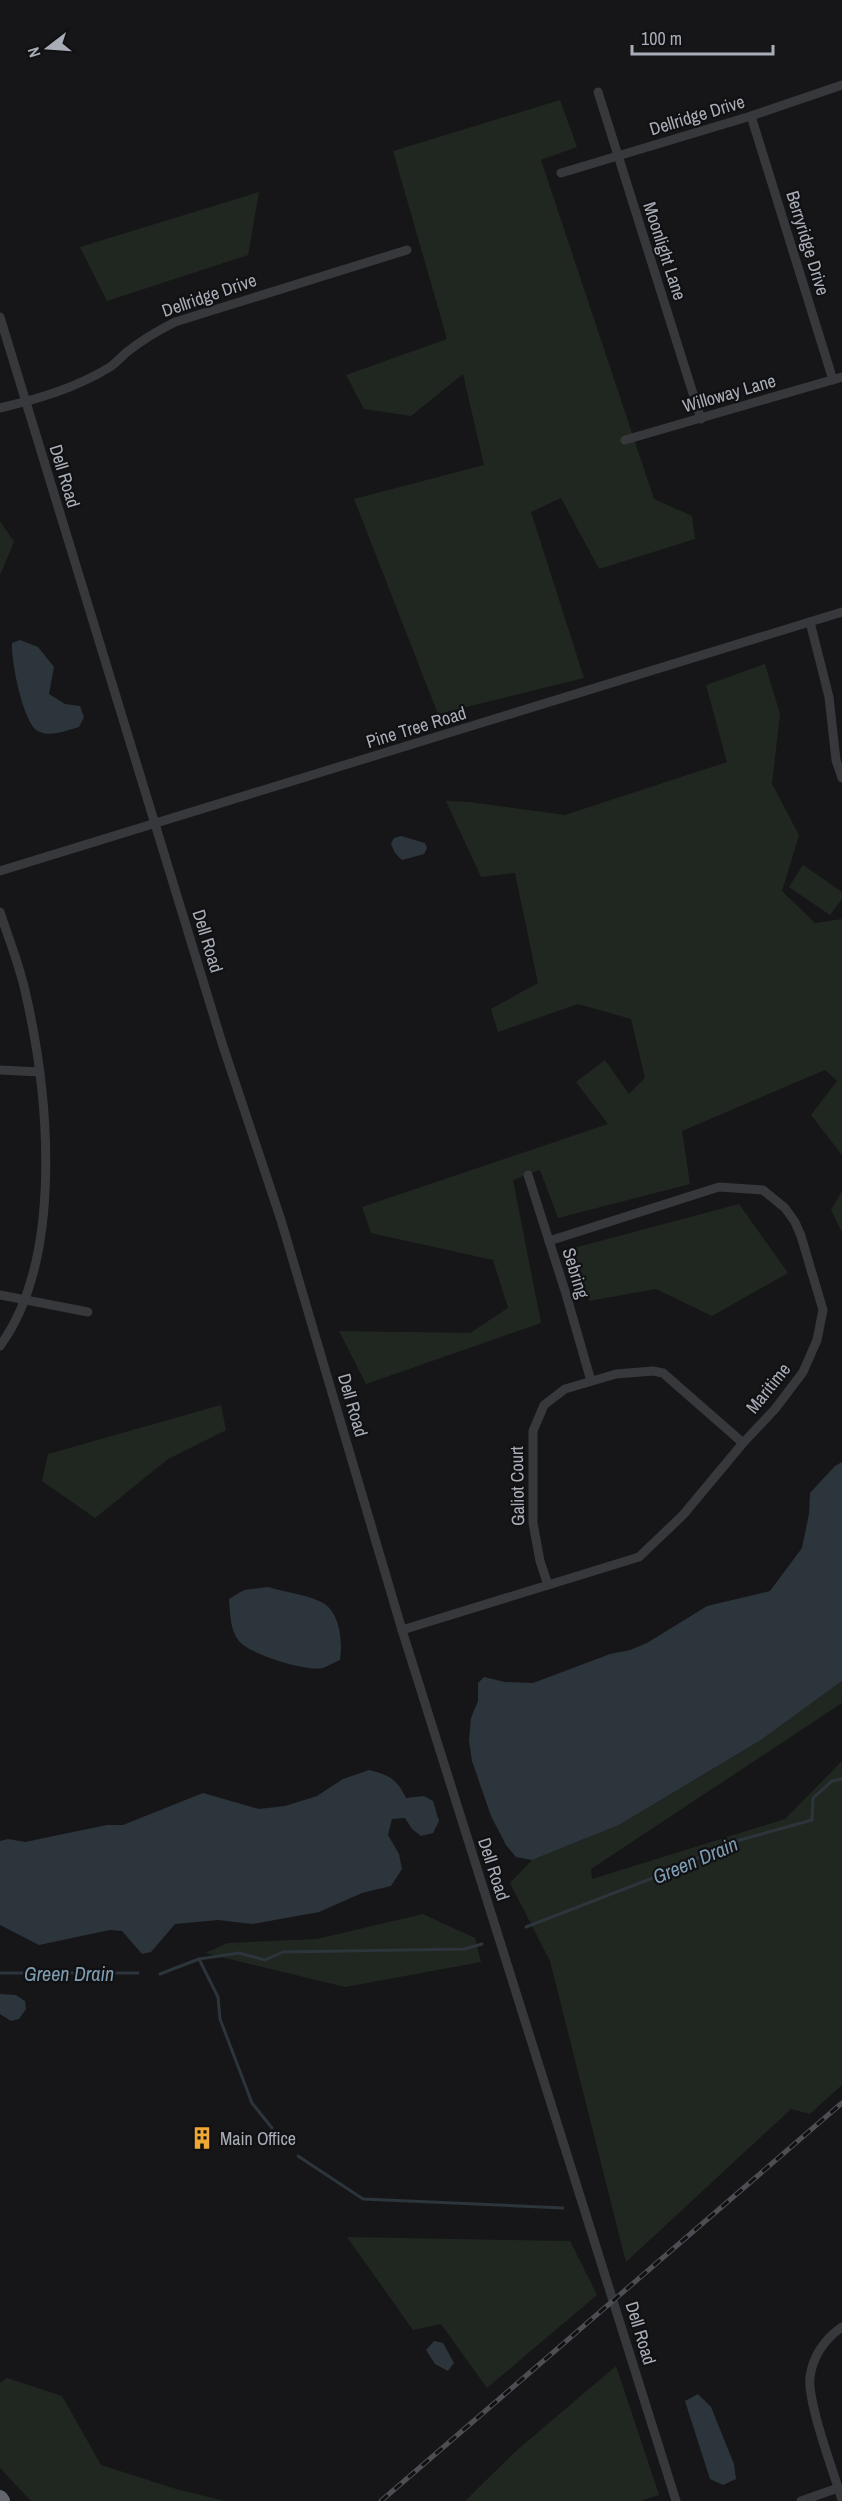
<svg xmlns="http://www.w3.org/2000/svg" width="842" height="2501" font-family="'Archivo Narrow',sans-serif">
<style>
.green{fill:#202720}
.water{fill:#2c353b}
.lines{fill:none;stroke-linecap:round;stroke-linejoin:round}
.stream{stroke:#2c353b;stroke-width:3}
.street{stroke:#37383c;stroke-width:9}
.highway{stroke:#63666d;stroke-width:16}
.rail-casing{stroke:#4c4e53;stroke-width:5}
.rail{stroke:#111113;stroke-width:3;stroke-dasharray:9;stroke-linecap:butt}
.labels{text-anchor:middle;dominant-baseline:central;stroke-width:4.5;stroke-linejoin:round;paint-order:stroke}
.street-label{font-size:18px;fill:#a8adb7;stroke:#111113}
.poi-label{font-size:18px;fill:#a8adb7;stroke:#111113;text-anchor:start}
.water-label{font-size:20px;font-style:italic;fill:#7f9db2;stroke:#111113}
</style>
<rect width="100%" height="100%" fill="#161618"/>
<!-- green -->
<g class="green">
<path d="M560,100l17,47 -36,13 113,339 38,17 3,23 -96,30 -38,-71 -30,14 53,166 -146,36 -84,-215 130,-34 -21,-91 -52,42 -47,-7 -18,-34 101,-36 -54,-188z"/>
<path d="M259,192l-11,63 -141,46 -27,-54z"/>
<path d="M0,521l14,21 -14,33z"/>
<path d="M765,664l15,50 -8,70 27,51 -17,56 33,32 27,-4v236l-31,-40 26,-34 -12,-11 -143,61 8,53 -132,34 -18,-48 -27,10 28,143 -175,61 -27,-53 131,2 38,-25 -15,-48 -122,-27 -9,-26 246,-83 -32,-42 29,-22 24,34 16,-16 -14,-59 -53,-15 -80,28 -7,-23 47,-26 -23,-110 -34,4 -35,-76 23,1 96,13 162,-53 -21,-77z"/>
<path d="M803,865l39,27v7l-12,16 -41,-28z"/>
<path d="M842,1191v41l-11,-22z"/>
<path d="M739,1204l49,69 -76,43 -56,-27 -67,12 -15,-53z"/>
<path d="M221,1405l5,25 -58,29 -73,59 -53,-37 6,-27z"/>
<path d="M842,1681v22l-251,166 1,10 193,-60 57,-58v324l-32,29 -19,-5 -165,153 -76,-301 -40,-78 22,-23 87,-35 142,-85z"/>
<path d="M423,1914l52,24 6,24 -136,25 -140,-34 23,-10 89,-4z"/>
<path d="M347,2237l223,4 27,54 -110,93 -46,-64 -28,6z"/>
<path d="M616,2366l43,129 -19,6h-175l51,-50z"/>
<path d="M7,2378l55,18 39,69 75,24 49,12h-194l-31,-33v-85z"/>
</g>
<!-- water -->
<g class="water">
<path d="M20,640l18,7 16,20 -5,27 16,10 15,2 4,11 -5,10c-12,3 -29,11 -41,4 -15,-8 -27,-70 -26,-88z"/>
<path d="M401,836l24,7 2,5 -3,6 -22,6 -7,-7 -4,-9 3,-6z"/>
<path d="M842,1462v219l-81,59 -142,85 -87,35 -16,-3 -10,-12 -15,-29 -19,-55 -3,-21 2,-22 7,-17v-18l6,-6 21,5 28,1 77,-29 20,-4 17,-7 60,-37 63,-15 32,-43 7,-34 1,-21 25,-27z"/>
<path d="M268,1587c16,5 35,7 51,14 21,8 24,40 21,59 -5,2 -12,6 -17,8 -17,4 -74,-14 -84,-27 -9,-10 -9,-29 -10,-42l15,-9z"/>
<path d="M369,1770c20,5 28,9 37,28l18,-2 9,5 6,20 -6,12 -12,3 -9,-7 -7,-11 -13,1 -4,16 11,19 3,15 -11,17 -29,7 -43,19 -67,12 -34,-4 -43,4 -24,28 -9,2 -20,-23 -12,-1 -71,15 -39,-20v-84l8,-2 17,3 82,-17h16l80,-32 56,16 26,-3 32,-10 26,-17z"/>
<path d="M0,1994l16,1 9,6 1,8 -7,10 -8,2 -11,-7z"/>
<path d="M434,2341l9,2 11,20 -6,8 -13,-7 -9,-14z"/>
<path d="M698,2394l13,13 23,57 2,15 -13,6 -13,-6 -25,-78z"/>
</g>
<g class="lines">
<!-- stream -->
<g class="stream">
<path d="M526,1927l155,-60 41,-22 90,-25 1,-22 19,-17 10,-2"/>
<path d="M199,1959l19,38 2,22 32,84 20,25"/>
<path d="M0,1973h138"/>
<path d="M160,1974l39,-15 40,-6 26,7 18,-8 182,-3 17,-5"/>
<path d="M298,2156l65,43 200,9"/>
</g>
<!-- street -->
<g class="street">
<path d="M598,92l103,327"/>
<path d="M751,116l82,264"/>
<path d="M561,173l190,-57 91,-31"/>
<path d="M0,317l222,726 59,177 121,410 274,871"/>
<path d="M0,408c38,-9 76,-20 110,-41 6,-4 11,-10 17,-15 15,-12 32,-22 48,-30l232,-72"/>
<path d="M625,440l217,-63"/>
<path d="M810,622l19,75 7,63 6,18"/>
<path d="M0,871l842,-259"/>
<path d="M0,912c9,28 20,54 26,83 23,101 38,263 -26,351"/>
<path d="M0,1070l40,2"/>
<path d="M528,1175l38,119 25,87"/>
<path d="M0,1295l88,17"/>
<path d="M548,1585l-8,-24 -7,-38v-92l11,-26 21,-16 51,-15 37,-3 10,2 80,70"/>
<path d="M402,1630l237,-73 44,-42 60,-72 32,-34 28,-37 14,-32 6,-30 -22,-74 -6,-14 -10,-14 -22,-18 -44,-3 -170,54"/>
<path d="M842,2327c-17,12 -29,29 -32,50 -3,25 24,96 32,123"/>
<path d="M801,2501l37,-13"/>
</g>
<!-- highway -->
<path class="highway" d="M0,2498l2,3"/>
<!-- rail casing -->
<g class="rail-casing">
<path id="rail" d="M381,2501l461,-398"/>
</g>
<!-- rail -->
<use href="#rail" class="rail"/>
</g>
<!-- icons -->
<defs>
<g id="building-bare" transform="scale(1.8)"><path d="M-4-6H4V6H1V3H-1V6H-4ZM-2.5-4.3h1.7v1.8h-1.7ZM.8-4.3h1.7v1.8H.8ZM-2.5-1h1.7V.8h-1.7ZM.8-1h1.7V.8H.8Z" fill="#f0a835" stroke="#111113" stroke-width="2.5" paint-order="stroke"/></g>
</defs>
<g fill-rule="evenodd">
<use href="#building-bare" x="202" y="2138"/>
</g>
<g class="labels">
<!-- street labels -->
<g class="street-label">
<text transform="translate(697 115) rotate(-17)">Dellridge Drive</text>
<text transform="translate(808 243) rotate(73)">Berryridge Drive</text>
<text transform="translate(665 251) rotate(72)">Moonlight Lane</text>
<text transform="translate(209 295) rotate(-19)">Dellridge Drive</text>
<text transform="translate(729 393) rotate(-16)">Willoway Lane</text>
<text transform="translate(65 476) rotate(73)">Dell Road</text>
<text transform="translate(416 727) rotate(-17)">Pine Tree Road</text>
<text transform="translate(208 941) rotate(73)">Dell Road</text>
<text transform="translate(576 1273) rotate(73)">Sebring</text>
<text transform="translate(768 1388) rotate(-51)">Maritime</text>
<text transform="translate(353 1405) rotate(74)">Dell Road</text>
<text transform="translate(517 1486) rotate(-91)">Galiot Court</text>
<text transform="translate(494 1869) rotate(72)">Dell Road</text>
<text transform="translate(641 2333) rotate(73)">Dell Road</text>
</g>
<!-- poi labels -->
<g class="poi-label">
<text x="220" y="2138">Main Office</text>
</g>
<!-- water labels -->
<g class="water-label">
<text transform="translate(695 1860) rotate(-23)">Green Drain</text>
<text x="69" y="1973">Green Drain</text>
</g>
</g>
<!-- north arrow -->
<g transform="translate(48 48) rotate(253)" stroke="#111113" stroke-width="4.5" paint-order="stroke">
<path d="M0-4.5L10 22L0 15L-10 22Z" fill="#a8adb7"/>
<text y="-9" font-size="16" font-weight="bold" text-anchor="middle" fill="#a8adb7">N</text>
</g>
<!-- scale -->
<path d="M632 45v9h141v-9" fill="none" stroke="#a8adb7" stroke-width="3"/>
<text x="641" y="45" font-size="18" fill="#a8adb7" stroke="#111113" stroke-width="4.5" paint-order="stroke">100 m</text>
</svg>
